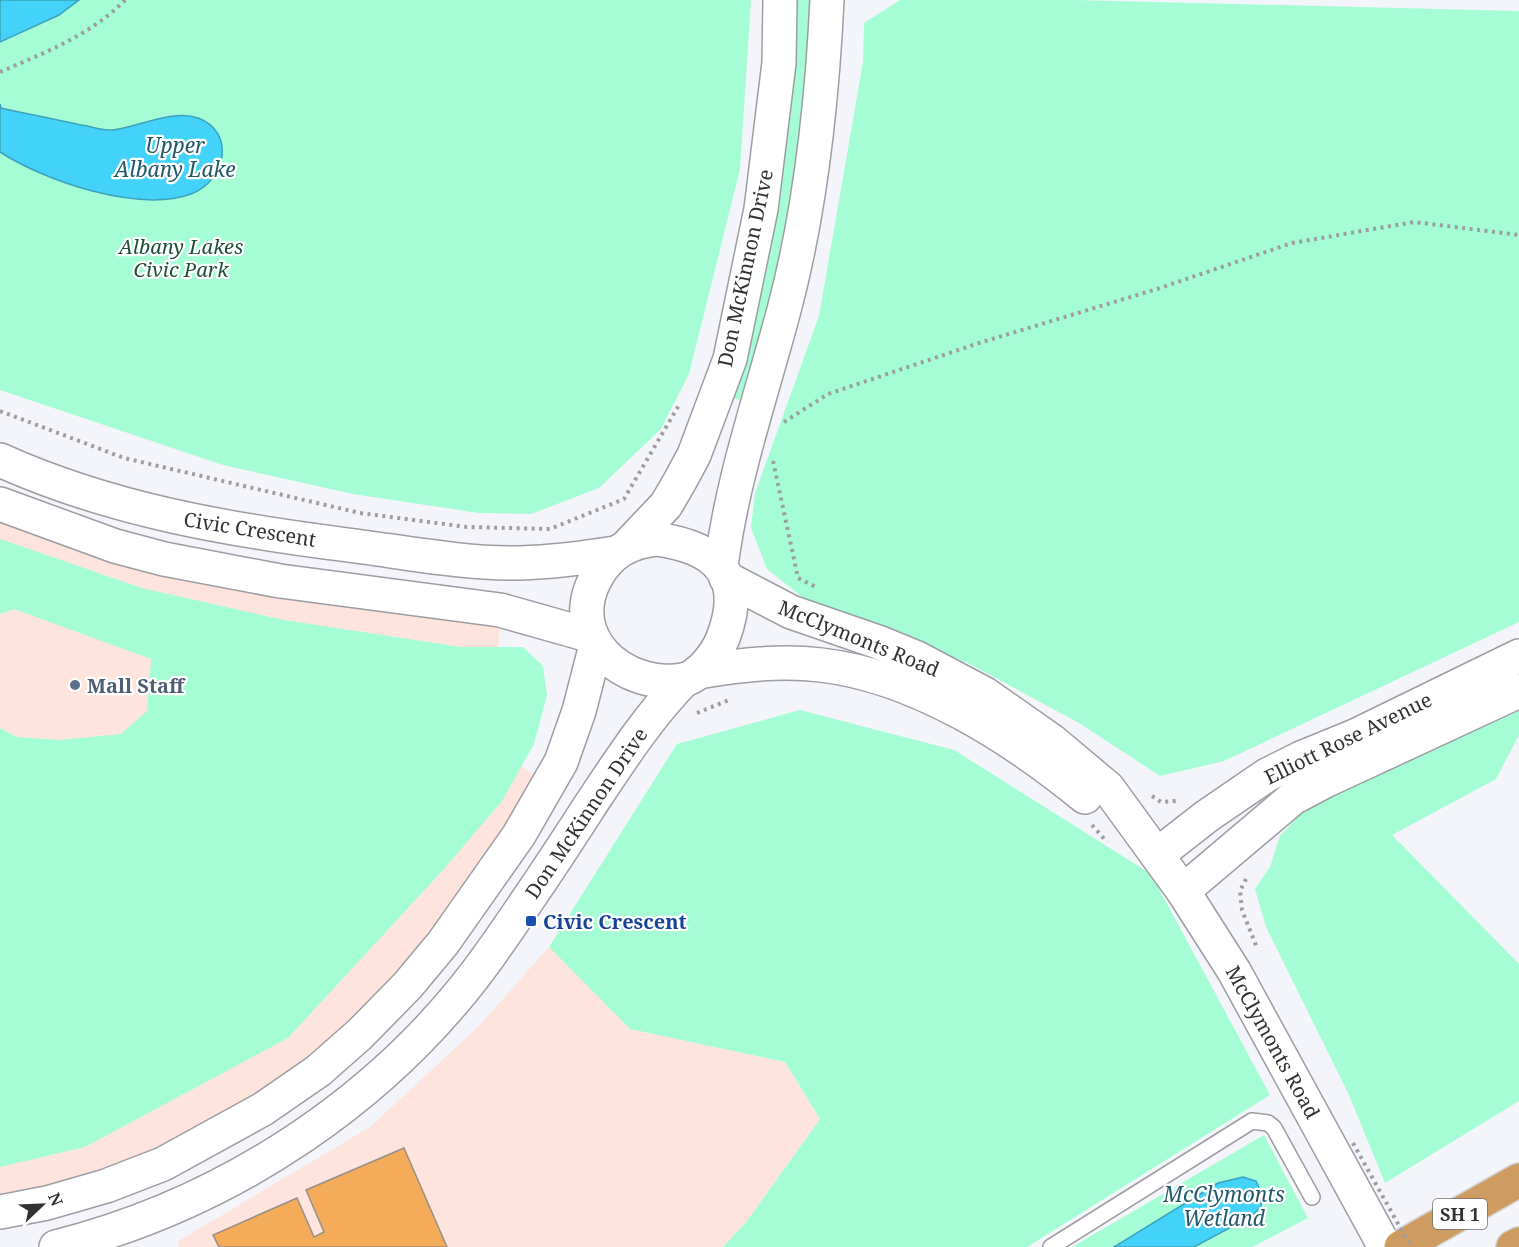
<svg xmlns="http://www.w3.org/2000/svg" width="1519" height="1247" font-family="'Noto Serif',serif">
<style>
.commercial{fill:#fee4dd}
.green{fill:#a4fdd4}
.water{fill:#43d2f9;stroke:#3ea2be;stroke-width:1.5}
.building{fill:#f4ab5a;stroke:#95908b;stroke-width:1.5}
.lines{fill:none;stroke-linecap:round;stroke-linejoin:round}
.lane-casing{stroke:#9d9da4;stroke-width:18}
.secondary-casing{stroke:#9d9da4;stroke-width:36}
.highway-casing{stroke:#d2d2d3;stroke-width:36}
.path{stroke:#9d9da2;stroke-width:4;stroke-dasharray:3 4.5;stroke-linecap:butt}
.lane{stroke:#fff;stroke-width:15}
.secondary{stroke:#fff;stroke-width:33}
.highway{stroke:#ce9c60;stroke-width:33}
.path-bridge{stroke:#9d9da2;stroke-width:4;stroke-dasharray:3 4.5;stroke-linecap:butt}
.service-dot{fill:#5c6f8a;stroke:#fff;stroke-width:2}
.transit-dot{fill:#1a4fb4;stroke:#fff;stroke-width:2}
.labels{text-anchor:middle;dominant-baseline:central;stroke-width:4.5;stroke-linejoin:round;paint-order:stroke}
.shield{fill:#fff;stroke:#707072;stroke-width:1.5}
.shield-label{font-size:18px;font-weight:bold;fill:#323235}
.park-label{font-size:20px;font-style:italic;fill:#1d4f3b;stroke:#fff}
.street-label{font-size:20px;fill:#323235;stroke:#fff}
.service-label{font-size:20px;font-weight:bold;fill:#4e5e75;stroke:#fff;text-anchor:start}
.transit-label{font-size:20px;font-weight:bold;fill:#164399;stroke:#fff;text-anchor:start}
.water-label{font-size:21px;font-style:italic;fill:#21596a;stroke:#fff}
</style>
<rect width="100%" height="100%" fill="#f4f4fb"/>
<!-- commercial -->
<g class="commercial">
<path d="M0,504l115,42 385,64 -6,136 54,39 -59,94 -226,230 -263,103z"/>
<path d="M549,947l81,82 155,33 35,57 -73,102 -24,26h-544l-2,-5 193,-115 110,-102z"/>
</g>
<!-- green -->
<g class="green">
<path d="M0,0h751l-11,169 -51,205 -28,55 -62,59 -68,26 -52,-1 -126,-19 -130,-29 -223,-75z"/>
<path d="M794,0h19l-6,122 -17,102 -41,177 -18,-3z"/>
<path d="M900,0h175l444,11v611l-295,139 -64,15 -81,-53 -113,-61 -140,-46 -59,-47 -16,-41 4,-35 64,-177 44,-254 1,-39z"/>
<path d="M0,539l142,49 142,32 177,27h62l20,19 4,29 -13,49 -32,57 -59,69 -155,168 -203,109 -85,20v-439l17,9 43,3 61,-6 26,-23 4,-52 -137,-50 -14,5z"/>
<path d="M800,710l154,40 197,124 119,221 -243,152h-304l24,-26 73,-102 -35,-57 -155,-33 -81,-82 128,-203z"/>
<path d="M1519,711v24l-23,44 -104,56 127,129v137l-134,82 -36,-88 -83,-168 -11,-38 15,-22 10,-31 29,-31z"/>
<path d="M1264,1135l44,83 -56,29h-180z"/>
</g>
<!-- water -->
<g class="water">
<path d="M0,0h79l-20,15 -59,27z"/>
<path d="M0,104l1,4c27,6 53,11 80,17 10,1 22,6 32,5 24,-3 61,-21 85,-12 38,14 28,63 -7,76 -53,19 -146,-13 -191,-42z"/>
<path d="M1243,1177l13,4 6,13 -1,13 -9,9 -58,31h-80l104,-64z"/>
</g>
<!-- building -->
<path class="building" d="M404,1148l43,99h-228l-6,-12 84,-37 17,39 10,-5 -18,-42z"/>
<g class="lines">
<!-- lane casing -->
<g class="lane-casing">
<path id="lane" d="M1051,1247l201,-126 16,2 6,5 38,69"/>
</g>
<!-- secondary casing -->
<g class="secondary-casing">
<g id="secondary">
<path d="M0,460c111,50 229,70 348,85 55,7 117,19 172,18 32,-1 64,-5 95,-10"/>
<path d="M0,504l115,42 49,13 116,22 220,29 92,26"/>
<path d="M656,539c60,8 91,36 67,99 -6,15 -23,39 -40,42 -60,10 -121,-44 -86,-104 13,-23 32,-34 59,-37z"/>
<path d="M628,545l38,-40 14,-24 14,-26 36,-96 31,-150 18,-146 1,-63"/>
<path d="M721,566c12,-91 40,-169 63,-256 27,-101 38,-206 43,-310"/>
<path d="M726,578l65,34 87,30 39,16 68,36 67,47 56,47 75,103 51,80 151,276"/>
<path d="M698,672c41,-7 82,-12 123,-7 95,11 192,73 264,132"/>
<path d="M1157,855l50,-39 60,-41 34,-17 54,-22 164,-80"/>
<path d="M1183,891l110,-93 32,-17 194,-90"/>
<path d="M0,1212l47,-9 59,-17 57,-22 100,-55 55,-38 42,-37 48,-49 35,-42 76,-108 42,-73 18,-51 17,-66"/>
<path d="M56,1247c175,-44 337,-152 440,-301 32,-46 63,-92 93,-139 30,-45 58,-89 95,-127"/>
</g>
</g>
<!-- highway casing -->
<g class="highway-casing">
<g id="highway">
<path d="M1401,1247l118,-67"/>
<path d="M1513,1247l6,-3"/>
</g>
</g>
<!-- path -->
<g class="path">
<path d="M0,72c44,-19 91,-37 125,-72"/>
<path d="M0,411l124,47 236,55 107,14 83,2 74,-30 55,-94"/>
<path d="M784,422l44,-28 151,-51 178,-54 135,-46 122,-21 105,13"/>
<path d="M773,461l25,117 18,9"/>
<path d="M697,713l32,-13"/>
<path d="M1152,796l9,6 15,-1"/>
<path d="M1092,825l15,17"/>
<path d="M1246,879l-6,12 2,19 15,38"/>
</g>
<!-- lane -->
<use href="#lane" class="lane"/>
<!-- secondary -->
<use href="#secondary" class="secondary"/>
<!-- highway -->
<use href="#highway" class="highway"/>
<!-- path-bridge -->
<path class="path-bridge" d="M1353,1143l58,104"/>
</g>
<!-- markers -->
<circle class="service-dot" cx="75" cy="685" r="6"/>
<rect class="transit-dot" x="525" y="915" width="12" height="12" rx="3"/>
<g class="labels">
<!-- shield labels -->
<rect class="shield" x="1433" y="1199" width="54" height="30" rx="4.5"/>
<g class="shield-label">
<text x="1460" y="1214">SH 1</text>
</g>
<!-- park labels -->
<g class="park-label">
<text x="181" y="246">Albany Lakes<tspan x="181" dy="23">Civic Park</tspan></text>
</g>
<!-- street labels -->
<g class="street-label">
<text transform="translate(745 268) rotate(-78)">Don McKinnon Drive</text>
<text transform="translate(250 529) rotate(9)">Civic Crescent</text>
<text transform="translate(859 638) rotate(22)">McClymonts Road</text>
<text transform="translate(1348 738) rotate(-26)">Elliott Rose Avenue</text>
<text transform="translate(586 813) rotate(-56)">Don McKinnon Drive</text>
<text transform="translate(1273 1042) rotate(61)">McClymonts Road</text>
</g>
<!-- service labels -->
<g class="service-label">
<text x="87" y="685">Mall Staff</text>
</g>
<!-- transit labels -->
<g class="transit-label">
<text x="543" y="921">Civic Crescent</text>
</g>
<!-- water labels -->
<g class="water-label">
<text x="175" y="145">Upper<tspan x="175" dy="24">Albany Lake</tspan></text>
<text x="1224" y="1194">McClymonts<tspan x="1224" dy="24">Wetland</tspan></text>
</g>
</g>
<!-- north arrow -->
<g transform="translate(42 1205) rotate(67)" stroke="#ffffff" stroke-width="4.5" paint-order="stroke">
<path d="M0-4.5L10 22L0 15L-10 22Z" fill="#323235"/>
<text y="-9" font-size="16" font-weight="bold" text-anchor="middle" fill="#323235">N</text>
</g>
</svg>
